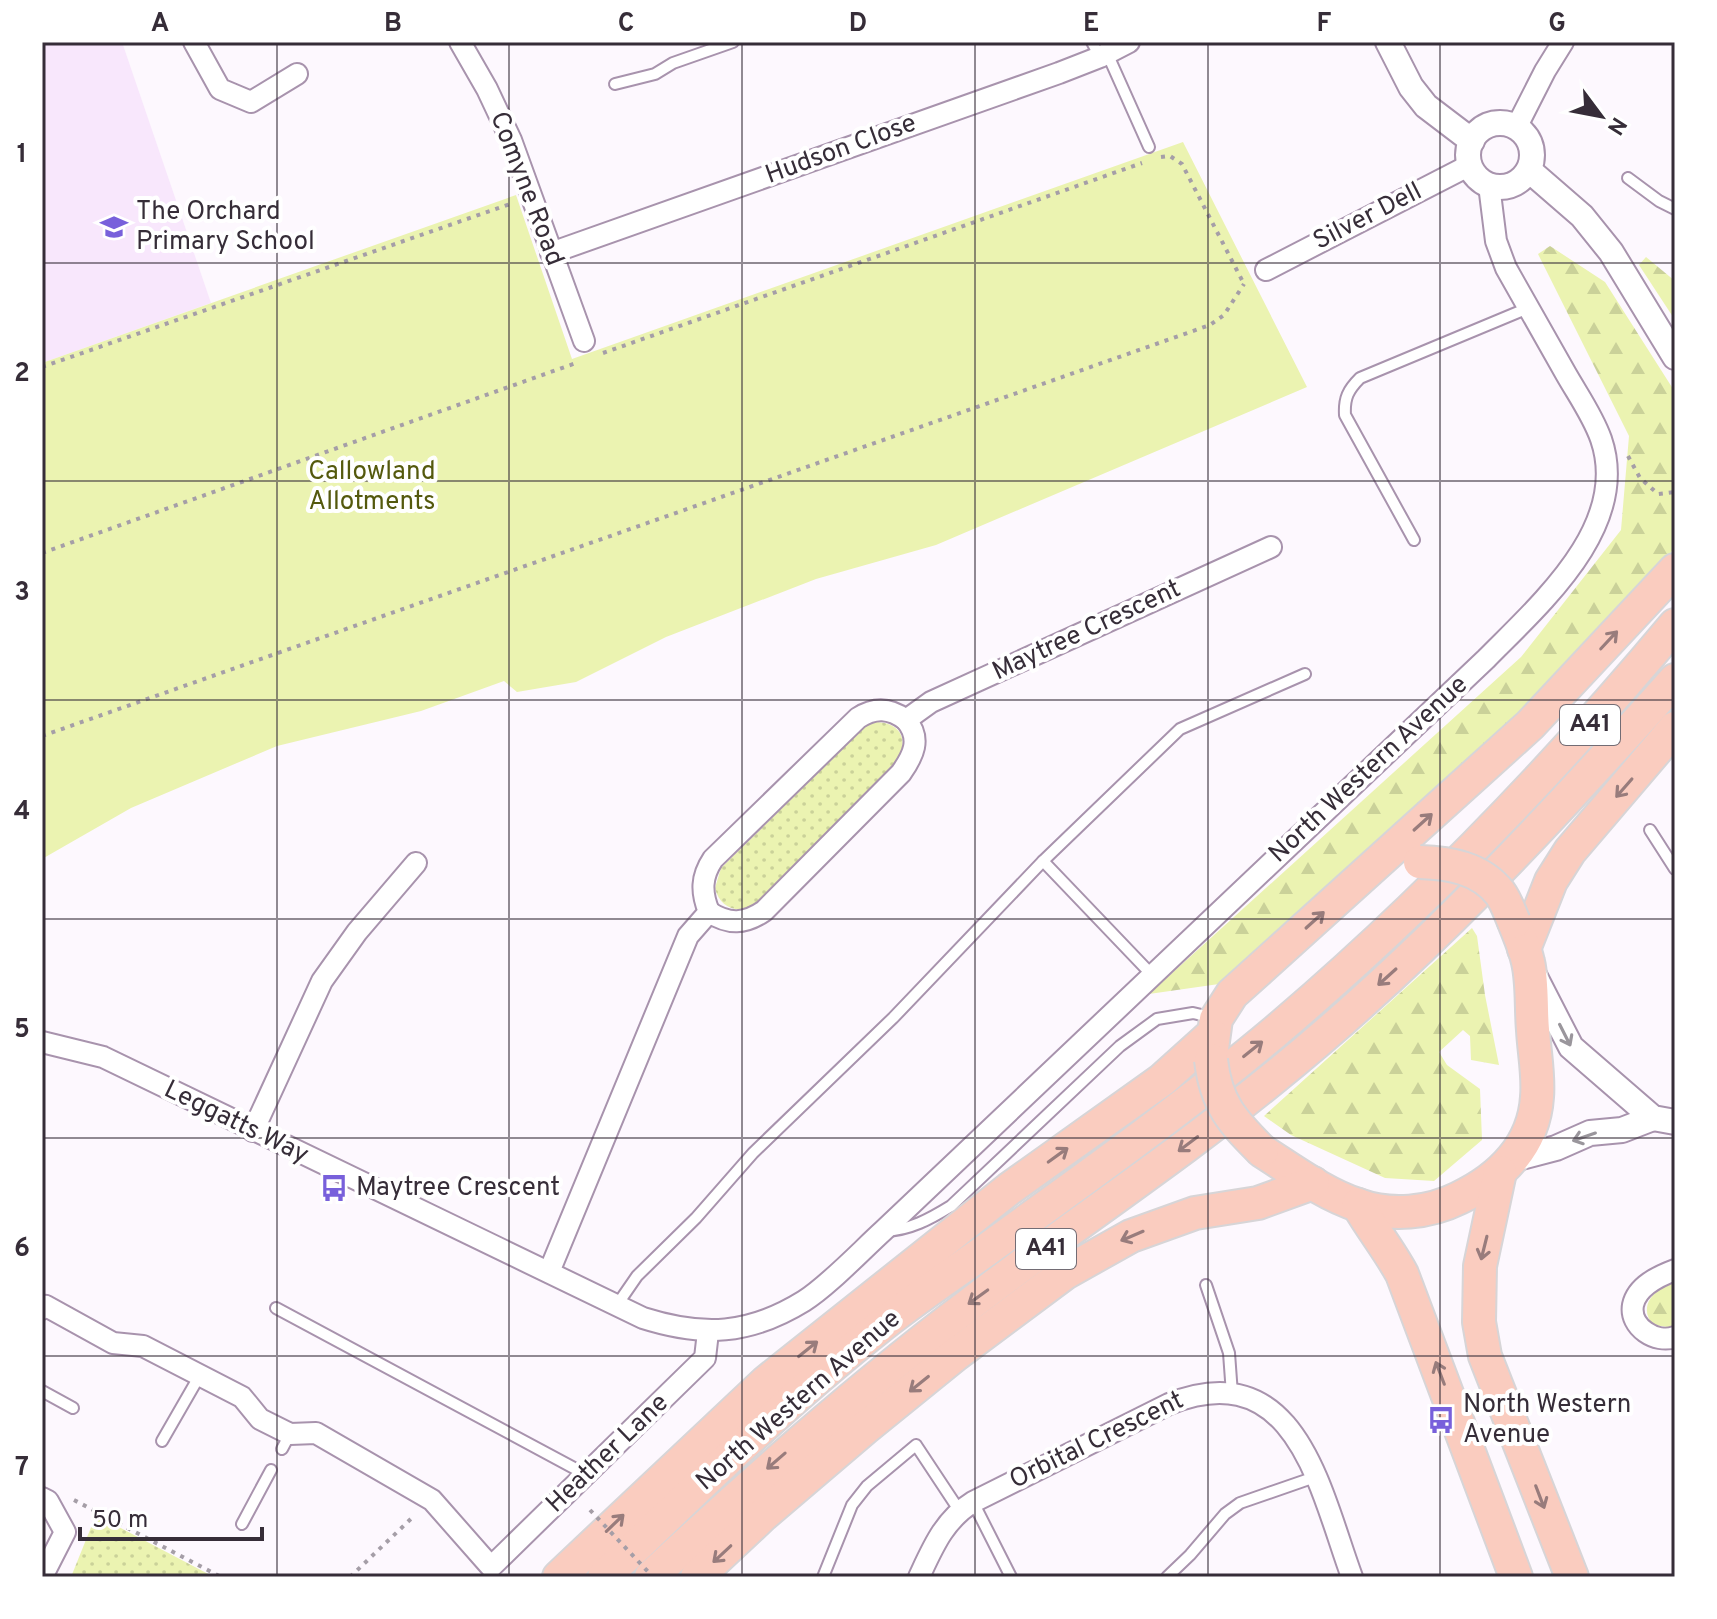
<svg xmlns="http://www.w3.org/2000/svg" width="1717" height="1619" font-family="Overpass,sans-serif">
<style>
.built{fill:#f8e7fc}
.grass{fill:url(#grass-dots)}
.forest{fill:url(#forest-firs)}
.garden{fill:#ebf3b1}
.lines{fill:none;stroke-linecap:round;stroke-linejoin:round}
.service-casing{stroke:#a893ad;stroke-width:14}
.minor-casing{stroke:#a893ad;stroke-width:24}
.tertiary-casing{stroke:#a893ad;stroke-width:28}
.trunk-casing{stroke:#d7d5d7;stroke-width:36}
.path{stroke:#a59ea7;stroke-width:4;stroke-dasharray:4 6;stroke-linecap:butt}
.service{stroke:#fff;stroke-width:10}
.minor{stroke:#fff;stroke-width:20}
.tertiary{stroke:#fff;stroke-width:24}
.trunk{stroke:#faccbf;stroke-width:32}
.trunk-bridge-casing{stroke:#d7d5d7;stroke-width:36;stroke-linecap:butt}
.path-bridge{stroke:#a59ea7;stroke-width:4;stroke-dasharray:4 6;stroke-linecap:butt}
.trunk-bridge{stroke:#faccbf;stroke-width:32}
.oneway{stroke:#987c7c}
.oneway2{stroke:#9a969c}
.grid{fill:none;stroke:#362d38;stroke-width:2;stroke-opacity:0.55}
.labels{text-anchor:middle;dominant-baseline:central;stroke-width:8;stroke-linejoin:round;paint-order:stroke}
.shield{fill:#fff;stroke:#726c74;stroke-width:2}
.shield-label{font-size:24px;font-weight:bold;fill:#362d38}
.street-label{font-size:26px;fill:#362d38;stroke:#fff}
.poi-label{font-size:26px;fill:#362d38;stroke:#fff;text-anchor:start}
.park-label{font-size:26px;fill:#54590d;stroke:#fff}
.neatline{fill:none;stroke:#362d38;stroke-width:3}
.grid-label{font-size:26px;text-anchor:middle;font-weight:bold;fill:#362d38}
</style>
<defs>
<pattern id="grass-dots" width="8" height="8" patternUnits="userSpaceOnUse" patternTransform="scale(2)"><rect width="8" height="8" fill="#ebf3b1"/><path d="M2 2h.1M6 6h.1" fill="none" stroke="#cad199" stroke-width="1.8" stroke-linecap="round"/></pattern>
<pattern id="forest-firs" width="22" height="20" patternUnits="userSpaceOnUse" patternTransform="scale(2)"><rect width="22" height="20" fill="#ebf3b1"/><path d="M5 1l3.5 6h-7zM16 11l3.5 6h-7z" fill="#cad199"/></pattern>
</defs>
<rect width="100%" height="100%" fill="#fdf8fe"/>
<!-- built -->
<path class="built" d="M42,42h80l89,261 -169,60z"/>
<!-- grass -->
<g class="grass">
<path d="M874,722c27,0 36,18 22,41l-137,140c-18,12 -39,7 -44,-15l6,-20 145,-142z"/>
<path d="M96,1515l118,62h-143z"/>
</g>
<!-- forest -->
<g class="forest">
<path d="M1550,246l55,36 70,110v155l-16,21 -154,161 -286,255 -70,10 372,-337 100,-127 8,-94 -91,-182z"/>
<path d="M1646,257l29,24v39l-36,-55z"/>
<path d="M1472,928l5,8 8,59 14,70 -28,-5 -1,-24 -7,-6 -24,22 8,13 33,24 2,51 -48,41 -49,-3 -94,-43 -27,-19z"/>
<path d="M1675,1283v45l-22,-3c-16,-20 2,-37 22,-42z"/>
</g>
<!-- garden -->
<path class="garden" d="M1183,142l124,245 -371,158 -120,34 -150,58 -90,45 -59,10 -13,-11 -83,30 -144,35 -146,62 -89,51v-496l474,-168 56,164z"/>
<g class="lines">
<!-- service casing -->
<g class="service-casing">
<g id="service">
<path d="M1092,42l8,15"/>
<path d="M1107,53l42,94"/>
<path d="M615,84l40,-10 18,-11 60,-21"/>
<path d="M1628,178l31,23 16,8"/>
<path d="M1414,540l-69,-125c-1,-17 3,-25 15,-37l168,-70"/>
<path d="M1650,830l25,39"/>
<path d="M1043,861l110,115"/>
<path d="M885,1231c25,-1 45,-12 66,-25l169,-160 37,-27 36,-6 21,5"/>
<path d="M1206,1285l23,68 3,41"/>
<path d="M617,1305l20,-29 59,-58 57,-65 140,-135 150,-157 137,-132 125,-55"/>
<path d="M276,1308l311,167"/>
<path d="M42,1391l31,17"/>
<path d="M162,1441l38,-66"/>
<path d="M282,1449l8,-15"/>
<path d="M973,1502l38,75"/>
<path d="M242,1524l29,-54"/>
<path d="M823,1577l29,-72 15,-19 49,-41 43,65"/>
<path d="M1167,1577l23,-22 35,-41 15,-11 75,-26"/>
</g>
</g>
<!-- minor casing -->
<g class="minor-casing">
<g id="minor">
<path d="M194,42l26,47 31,13 46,-28"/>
<path d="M460,42l27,47 24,51 73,201"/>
<path d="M1516,128l29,-57 18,-29"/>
<path d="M551,253l508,-180 41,-16 29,-15"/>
<path d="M1266,270l204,-105"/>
<path d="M709,912c20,13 36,12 55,-1l137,-138c12,-17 21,-34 5,-53"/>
<path d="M42,1042l61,15 540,261c60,19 106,17 161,-17 24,-15 57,-50 79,-70l603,-572c54,-55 145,-133 115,-220 -8,-23 -23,-44 -35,-65 -20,-35 -40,-70 -60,-106l-10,-27 -7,-56"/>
<path d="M253,1131l69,-150 35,-49 59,-69"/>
<path d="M1675,1270c-16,6 -38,16 -42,35 -4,22 23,39 42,32"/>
<path d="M549,1272l139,-336 21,-24c-8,-20 -8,-35 4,-53l145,-141c17,-11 32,-10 48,2l25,-18 340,-155"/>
<path d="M42,1309l4,-3 67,37 30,3 99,51 18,22 30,15 26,-1 116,67 59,67 214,-209 3,-26"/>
<path d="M42,1498l6,3 17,31 -23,45"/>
<path d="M919,1577c14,-30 25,-57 54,-75l196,-98c127,-51 151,86 183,173"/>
</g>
</g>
<!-- tertiary casing -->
<g class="tertiary-casing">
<g id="tertiary">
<path d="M1388,42l23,45 15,19 46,35"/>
<circle cx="1500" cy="155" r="32"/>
<path d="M1529,170l53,46 29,36 64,105"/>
<path d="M1534,975l37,72 82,71 22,4"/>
<path d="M1514,1159l42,-11 34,-15 32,-3 31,-12"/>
</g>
</g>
<!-- trunk casing -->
<g class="trunk-casing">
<g id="trunk">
<path d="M1524,949l27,-68 19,-30 105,-123"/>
<path d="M1211,1056l5,-37 16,-25 298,-269 145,-155"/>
<path d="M1262,1151c30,19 62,43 96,54 33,12 71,8 101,-7 42,-20 75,-53 78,-101 2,-22 -3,-46 -4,-67 -2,-22 0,-47 -5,-68 -3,-14 -9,-27 -14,-40"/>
<path d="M1500,1172l-20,94 -1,56 6,34 87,221"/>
<path d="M1358,1205c14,24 31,45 44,69l114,303"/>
<path d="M559,1577l207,-195 243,-193 153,-109 50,-45"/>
<path d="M604,1577c89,-85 176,-171 273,-248 33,-27 70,-51 105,-76 99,-72 200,-143 294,-222 145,-123 277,-260 399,-406"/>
<path d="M651,1577c103,-97 209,-190 323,-276 98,-75 201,-143 297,-221 148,-119 278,-259 404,-400"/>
<path d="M697,1577l66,-62 102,-87 90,-73 110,-82 66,-37 64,-23 63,-10 55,-20"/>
</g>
</g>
<!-- path -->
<g class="path">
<path d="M1161,157l9,-1 12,8 62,120"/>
<path d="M603,353l539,-190"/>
<path d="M42,367l468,-163"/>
<path d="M1628,456l12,22 18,16 17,-2"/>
<path d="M42,553l534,-190"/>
<path d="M42,736l1168,-411 14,-10 20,-31"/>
<path d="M74,1500l147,77"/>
<path d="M350,1577l65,-62"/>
</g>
<!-- service -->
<use href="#service" class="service"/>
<!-- minor -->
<use href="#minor" class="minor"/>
<!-- tertiary -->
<use href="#tertiary" class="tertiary"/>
<!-- trunk -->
<use href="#trunk" class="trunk"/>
<!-- trunk-bridge casing -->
<g class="trunk-bridge-casing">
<g id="trunk-bridge">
<path d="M1420,862c30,1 60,6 80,31 6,8 10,20 14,29"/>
<path d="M1211,1060c5,44 21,61 51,91"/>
</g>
</g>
<!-- path-bridge -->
<path class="path-bridge" d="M590,1510l63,67"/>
<!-- trunk-bridge -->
<use href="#trunk-bridge" class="trunk-bridge"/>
</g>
<!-- one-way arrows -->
<defs><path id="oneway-shaft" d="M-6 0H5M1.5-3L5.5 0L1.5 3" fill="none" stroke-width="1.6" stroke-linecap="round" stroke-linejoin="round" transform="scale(2)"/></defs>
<g class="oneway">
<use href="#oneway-shaft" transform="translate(1609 640) rotate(-47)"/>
<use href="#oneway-shaft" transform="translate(1624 788) rotate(131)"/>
<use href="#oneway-shaft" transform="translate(1423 822) rotate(-42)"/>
<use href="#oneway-shaft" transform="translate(1315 920) rotate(-42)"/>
<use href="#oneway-shaft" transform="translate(1387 977) rotate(138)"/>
<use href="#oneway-shaft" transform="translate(1253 1049) rotate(-39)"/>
<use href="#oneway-shaft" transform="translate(1188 1144) rotate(143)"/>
<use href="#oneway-shaft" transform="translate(1058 1155) rotate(-36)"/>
<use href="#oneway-shaft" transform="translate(1132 1236) rotate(157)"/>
<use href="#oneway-shaft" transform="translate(1484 1248) rotate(104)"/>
<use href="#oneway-shaft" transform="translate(978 1297) rotate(144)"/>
<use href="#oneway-shaft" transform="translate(808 1349) rotate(-39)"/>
<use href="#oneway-shaft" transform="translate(1440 1373) rotate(-111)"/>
<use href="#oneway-shaft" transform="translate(919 1384) rotate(141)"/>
<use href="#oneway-shaft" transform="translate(776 1461) rotate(139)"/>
<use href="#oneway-shaft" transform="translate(1540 1497) rotate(69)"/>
<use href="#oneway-shaft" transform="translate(615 1523) rotate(-44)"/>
<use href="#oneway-shaft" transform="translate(722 1554) rotate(137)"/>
</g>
<g class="oneway2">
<use href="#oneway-shaft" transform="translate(1565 1035) rotate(63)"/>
<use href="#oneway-shaft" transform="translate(1584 1137) rotate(161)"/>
</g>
<!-- grid -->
<path class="grid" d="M277,42v1535M509,42v1535M742,42v1535M975,42v1535M1208,42v1535M1440,42v1535M42,263h1633M42,481h1633M42,700h1633M42,919h1633M42,1138h1633M42,1356h1633"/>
<!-- icons -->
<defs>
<g id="school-bare" transform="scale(2.16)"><path d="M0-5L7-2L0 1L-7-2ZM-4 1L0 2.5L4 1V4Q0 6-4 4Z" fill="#7860db" stroke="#fff" stroke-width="2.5" paint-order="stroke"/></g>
<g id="bus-bare" transform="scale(2.16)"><path d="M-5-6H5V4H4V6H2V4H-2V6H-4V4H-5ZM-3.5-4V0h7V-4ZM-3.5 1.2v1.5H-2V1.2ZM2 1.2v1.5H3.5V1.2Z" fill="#7860db" stroke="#fff" stroke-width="2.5" paint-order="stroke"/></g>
</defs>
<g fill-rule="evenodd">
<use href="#school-bare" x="114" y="227"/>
<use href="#bus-bare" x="334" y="1188"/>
<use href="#bus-bare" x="1441" y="1420"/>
</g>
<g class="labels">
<!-- shield labels -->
<g class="shield">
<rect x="1560" y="705" width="60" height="40" rx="6"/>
<rect x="1016" y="1229" width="60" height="40" rx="6"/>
</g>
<g class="shield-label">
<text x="1590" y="725">A41</text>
<text x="1046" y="1249">A41</text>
</g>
<!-- street labels -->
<g class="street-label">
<text transform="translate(841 150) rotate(-20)">Hudson Close</text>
<text transform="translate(526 189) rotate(69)">Comyne Road</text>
<text transform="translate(1368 217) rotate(-27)">Silver Dell</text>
<text transform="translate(1087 631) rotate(-25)">Maytree Crescent</text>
<text transform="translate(1369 770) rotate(-43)">North Western Avenue</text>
<text transform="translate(236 1123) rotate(26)">Leggatts Way</text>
<text transform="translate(799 1401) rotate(-41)">North Western Avenue</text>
<text transform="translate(1097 1441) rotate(-26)">Orbital Crescent</text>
<text transform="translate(608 1454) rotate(-44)">Heather Lane</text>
</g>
<!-- poi labels -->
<g class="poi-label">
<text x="136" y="212">The Orchard<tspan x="136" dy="30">Primary School</tspan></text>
<text x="356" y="1188">Maytree Crescent</text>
<text x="1463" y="1405">North Western<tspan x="1463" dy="30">Avenue</tspan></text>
</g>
<!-- park labels -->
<g class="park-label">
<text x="372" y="472">Callowland<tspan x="372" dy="30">Allotments</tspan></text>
</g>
</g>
<!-- border -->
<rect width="1717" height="1619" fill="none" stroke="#ffffff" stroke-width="88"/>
<!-- north arrow -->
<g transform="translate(1601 116) rotate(122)" stroke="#ffffff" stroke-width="6" paint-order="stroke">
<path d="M0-6L14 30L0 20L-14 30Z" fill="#362d38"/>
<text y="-12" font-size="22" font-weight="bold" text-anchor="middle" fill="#362d38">N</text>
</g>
<!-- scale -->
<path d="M80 1527v12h182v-12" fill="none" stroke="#362d38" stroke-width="4"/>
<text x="92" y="1527" font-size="24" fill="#362d38" stroke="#ffffff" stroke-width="6" paint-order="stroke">50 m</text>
<rect x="44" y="44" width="1629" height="1531" class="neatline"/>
<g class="grid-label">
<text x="160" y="31">A</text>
<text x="393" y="31">B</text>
<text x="626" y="31">C</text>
<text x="858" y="31">D</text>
<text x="1091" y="31">E</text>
<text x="1324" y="31">F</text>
<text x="1557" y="31">G</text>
<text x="22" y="162">1</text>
<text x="22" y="381">2</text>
<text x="22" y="600">3</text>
<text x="22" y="819">4</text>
<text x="22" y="1037">5</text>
<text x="22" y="1256">6</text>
<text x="22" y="1475">7</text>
</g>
</svg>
